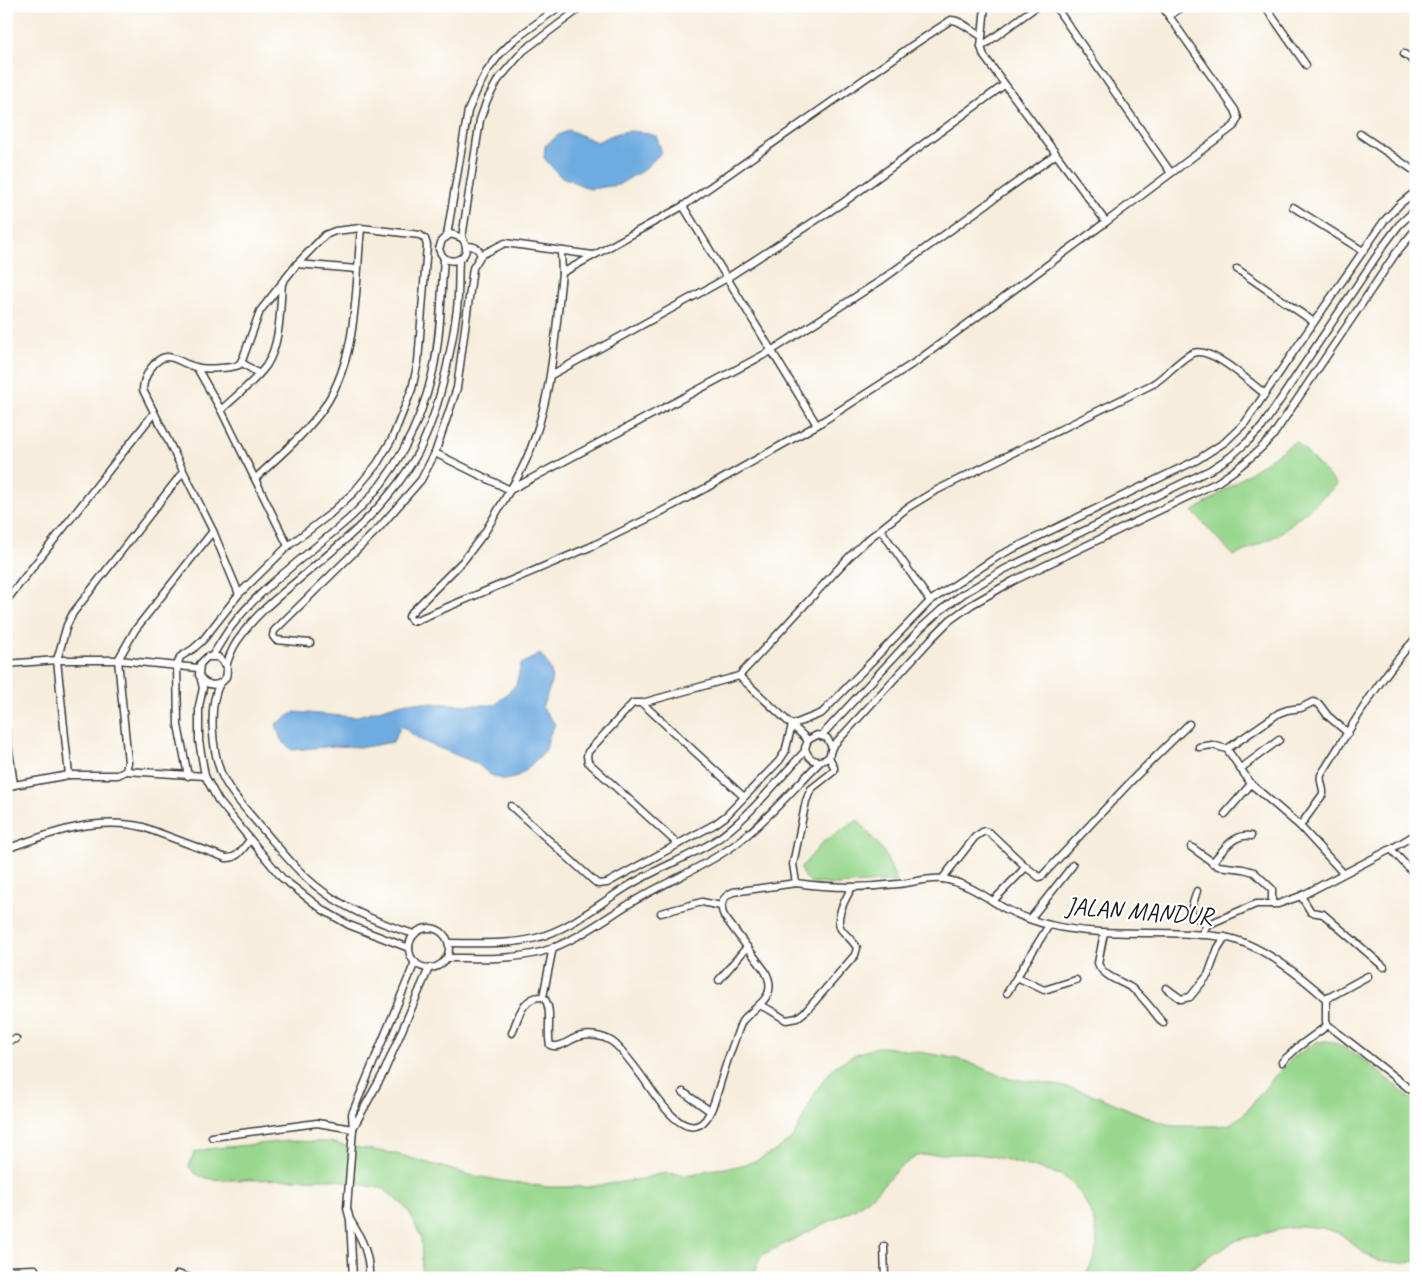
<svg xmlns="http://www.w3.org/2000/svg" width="1422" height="1284" font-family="Caveat,sans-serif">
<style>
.green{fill:#98d78d;stroke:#5a7a54}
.water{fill:#6eabe0;stroke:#45647e}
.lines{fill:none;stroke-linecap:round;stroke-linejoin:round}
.street-casing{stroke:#3d3b39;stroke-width:9}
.street{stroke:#fff;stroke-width:6}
.labels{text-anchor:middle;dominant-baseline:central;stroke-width:4.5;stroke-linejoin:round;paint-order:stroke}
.street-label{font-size:25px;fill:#1c1c1c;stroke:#fff}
</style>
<rect width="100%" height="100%" fill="#fff"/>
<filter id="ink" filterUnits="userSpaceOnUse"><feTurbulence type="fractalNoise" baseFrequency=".02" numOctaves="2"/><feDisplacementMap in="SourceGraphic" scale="10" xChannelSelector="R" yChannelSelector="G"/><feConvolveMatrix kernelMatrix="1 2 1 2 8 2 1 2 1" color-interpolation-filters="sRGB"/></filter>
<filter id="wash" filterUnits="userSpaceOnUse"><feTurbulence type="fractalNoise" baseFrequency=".0096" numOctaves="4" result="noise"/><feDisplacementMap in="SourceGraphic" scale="20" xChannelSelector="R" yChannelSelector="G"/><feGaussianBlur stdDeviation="1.12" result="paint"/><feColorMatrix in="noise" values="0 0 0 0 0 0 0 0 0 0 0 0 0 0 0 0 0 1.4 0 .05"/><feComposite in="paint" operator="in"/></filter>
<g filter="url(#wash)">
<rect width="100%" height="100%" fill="#f6eddc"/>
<!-- green -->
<g class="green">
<path d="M1296,441l41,44 -59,50 -44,21 -41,-44z"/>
<path d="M858,820l26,32 13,29 -61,4 -26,-3 -8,-8 -1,-6 22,-26z"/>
<path d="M1326,1041c25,2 69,46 90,62v158l-12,2 -28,-3 -11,-6 -24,-20 -19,-6 -21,-2 -23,4 -41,10 -30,17 -29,21h-95c7,-11 14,-22 14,-36 0,-23 -16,-56 -36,-67l-69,-19 -17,-2h-38l-20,2 -17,11 -30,31 -16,11 -92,46 -5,10 -3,13h-128l-29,-10 -19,-2 -11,2 -28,10h-118l1,-23 -1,-18 -12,-25 -8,-9 -17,-14 -52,-10 -106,1c-15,-1 -28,-1 -37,-13l2,-7 4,-8 12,-3 82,-8 41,1 16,4 47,7 77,22 33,6 44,6h41l54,-8 20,-6 31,2 15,-5 26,-3 22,-6 21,-11 17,-14 23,-47 18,-23 21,-12 21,-7h7l60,9 21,5 45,18 31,3 37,8 19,6 57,24 19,6h44l11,-1 14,-9 33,-40 18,-18 23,-16z"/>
</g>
<!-- water -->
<g class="water">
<path d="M569,130l28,12c25,-12 32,-14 59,-6l6,16 -17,17 -27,16 -28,4 -30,-13 -16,-18 1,-12 12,-10z"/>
<path d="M540,654c19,21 11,30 2,53l13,17 -6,12 -3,14 -22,22 -10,6 -10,2 -13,-5 -15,-12 -54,-22 -21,-15 -8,16 -29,5 -30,-1 -42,4 -11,-10 -5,-16 19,-12 59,5 52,-15 61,3h28l21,-20 5,-21z"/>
</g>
</g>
<g filter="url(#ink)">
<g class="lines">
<!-- street casing -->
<g class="street-casing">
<g id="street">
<path d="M1055,6l116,167"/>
<path d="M1265,6l41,59"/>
<path d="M1169,16l14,-10"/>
<path d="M982,36c-10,-4 -22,-17 -31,-16l-38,25 -230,161 -121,67c-8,73 -11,153 -52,217l261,-139 109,-70 175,-126"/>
<path d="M981,47l56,-41"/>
<path d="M1404,54l12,8"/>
<path d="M1360,134l56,38"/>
<path d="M1293,207l70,44"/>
<path d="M1106,222l128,-96 4,-8 -3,-8 -73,-104"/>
<path d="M447,235l21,-124 9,-21 10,-19 13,-17 14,-14 46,-34"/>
<path d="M462,238l-11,-4 -9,6 -3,9c7,23 38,8 23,-11l18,-118 7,-20 11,-20 25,-29 60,-45"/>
<path d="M466,246c8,0 12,1 15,9"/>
<path d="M561,251l1,22"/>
<path d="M593,255l-88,-12 -24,12 -8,13 -16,120 -22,65 75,37 -25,42 -22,29 -53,53 -1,3 3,4 5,-1 173,-73 61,-30 55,-29 111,-63 100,-64 189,-139 -122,-166 -3,-9 4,-41"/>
<path d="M297,264l60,5"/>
<path d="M1237,269l77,53"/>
<path d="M241,362l18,12"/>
<path d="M197,368l24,42 67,136"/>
<path d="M551,375l176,-97 -44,-72"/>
<path d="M221,410c15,-14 33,-28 45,-44 15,-23 14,-57 16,-84"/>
<path d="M817,425l-90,-147 117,-76 160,-117"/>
<path d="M256,478c22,-21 46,-41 64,-65 39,-52 35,-124 41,-185"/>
<path d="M881,530l49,71 70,-46 197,-95 28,-18 20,-19 69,-101 70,-101 16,-17 16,-13"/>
<path d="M6,601l148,-188"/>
<path d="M310,643l-34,-3 -3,-4 1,-5 105,-103 42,-48 14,-27"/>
<path d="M212,656c7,-10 12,-20 19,-29 30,-41 81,-75 120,-110 42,-39 69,-90 82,-146 8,-37 8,-76 11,-113"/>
<path d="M6,664l51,-4h61l80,8"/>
<path d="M226,665l-8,-8h-11l-7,7 -1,11c5,11 20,14 27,2 2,-5 0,-10 1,-14 3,-9 8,-20 14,-27 14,-21 38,-40 57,-56 44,-37 87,-71 117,-122 23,-40 36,-104 42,-149 2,-16 1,-33 2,-49"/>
<path d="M739,676l69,64"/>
<path d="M201,680l2,8 -4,18v35l6,35 13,24 64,78 41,32 26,15 60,23"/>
<path d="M220,683c-12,23 -8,66 1,90 8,19 25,36 38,52 24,27 41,52 72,72 26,17 54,28 83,37"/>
<path d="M642,703l102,94"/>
<path d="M6,730l8,55"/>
<path d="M822,735l99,-107 20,-18 22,-16 42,-25 205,-99 20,-13 17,-15 15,-15 122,-182 15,-20 17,-16"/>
<path d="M832,747l-5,-9 -10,-3 -9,5 -3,8c3,13 14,17 24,9l3,-10 100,-109 18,-18 21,-15 42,-24 205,-99c20,-13 37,-27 54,-45l124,-184 20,-24"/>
<path d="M1199,747l13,-2 15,4 24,35 49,42"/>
<path d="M1227,749l52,-36 8,-3 14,-2 12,-6 6,2 9,12 20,17"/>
<path d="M829,757l5,10v4l-23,18 -5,12 -13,63 3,19c34,5 68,5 102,1 15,-1 30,-7 45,-5 24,4 41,17 61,29 14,7 31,14 46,17 57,14 116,3 173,12 35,5 77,38 103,62v23l2,3 88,69"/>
<path d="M1240,769l39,-29"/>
<path d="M126,771l79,5"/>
<path d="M69,775l-12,-115 10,-35 6,-12 110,-141"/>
<path d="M188,776l-10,-51 -1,-59 3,-9 13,-8 10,-9 36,-46 49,-48 41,-31 25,-23 23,-28 15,-25 20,-50 6,-27 9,-117 -2,-6 -5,-4 -59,-7 -26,3 -10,4 -28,29 -37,47 -17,47 -4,7c-8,3 -35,5 -43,2 -19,-4 -29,-21 -45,1 -5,7 -8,13 -8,22l70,141 26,63"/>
<path d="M6,788l8,-3 55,-10h49l8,-4 2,-9 -10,-102 17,-30 78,-99"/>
<path d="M511,806l83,75 4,3 9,-1 108,-59 11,-8 53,-55 6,-9 7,-27 30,-12 108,-112"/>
<path d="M1225,814l26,-30"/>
<path d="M678,844l-90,-82 -1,-6 1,-4 45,-49h9l97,-27 110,-119 17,-16 41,-33 28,-17 218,-107c12,-7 29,-27 40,-31 19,-7 57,30 72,41"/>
<path d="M1191,847l27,19 25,3 11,3 18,17v15"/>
<path d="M6,849c44,-16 89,-33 137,-22l83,31c12,1 17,-10 24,-18"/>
<path d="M1391,849l25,27"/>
<path d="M1212,863c11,-12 21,-30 39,-27"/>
<path d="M1343,873l-43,-47 23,-32c1,-7 -4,-12 -2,-19 30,-47 57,-96 95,-137"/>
<path d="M942,879l33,-42 9,-6 6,2 36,34 13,10 3,-1 94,-100 53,-52"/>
<path d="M1197,891l-7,22 17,12"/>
<path d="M1301,896l10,16 12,2 61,53"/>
<path d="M993,901l33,-34"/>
<path d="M661,913l41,-11 19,4"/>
<path d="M1031,918l42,-53"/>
<circle cx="429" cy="948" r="20"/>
<path d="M1104,933l-6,30c4,13 22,18 32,24 13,8 23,25 33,36"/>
<path d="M1201,935l6,-10 49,-21h22l23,-8 90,-47 25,-15"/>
<path d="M449,943c29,0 59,2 87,-5 34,-9 60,-32 89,-50 28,-18 60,-29 88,-46 32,-20 66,-63 92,-91"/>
<path d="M447,958c31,0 63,2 94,-6 34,-10 63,-33 93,-51 33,-20 71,-34 102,-57 31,-24 57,-55 84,-82"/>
<path d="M1017,977l27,13 32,-10"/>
<path d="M719,980l28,-33"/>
<path d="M1166,988l15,11 9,-2 18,-22 10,-27 7,-11"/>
<path d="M1007,993l42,-68"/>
<path d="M543,997l10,-50"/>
<path d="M1326,999l42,-23"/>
<path d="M759,1005l11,5 16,10 11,-2 10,-8 48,-55 2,-7c-4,-8 -11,-12 -16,-19 -7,-11 5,-31 11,-42"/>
<path d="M512,1033c6,-15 11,-38 31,-36 11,11 3,34 7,48 11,5 21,-8 32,-9 8,-2 21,0 29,5 8,4 26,29 32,37 10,14 42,68 63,41 8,-11 10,-23 14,-35 5,-17 11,-34 17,-50 2,-5 3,-10 6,-14 15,-16 36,-24 22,-49l-41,-55c-5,-11 -2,-19 9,-24l63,-9"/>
<path d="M6,1041l10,-2"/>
<path d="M1282,1062l16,-15 30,-22"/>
<path d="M683,1092l27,19"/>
<path d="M353,1128l31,-56 45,-104"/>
<path d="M212,1137l105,-14 36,6"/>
<path d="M351,1221c11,18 19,34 18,57"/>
<path d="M884,1246l1,32"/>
<path d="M6,1270l29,-1"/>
<path d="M176,1278l2,-4 12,4"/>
<path d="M353,1278l-3,-58 -3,-12 6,-79 -1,-15 63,-152"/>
</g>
</g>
<!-- street -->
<use href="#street" class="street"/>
</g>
</g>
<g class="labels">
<!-- street labels -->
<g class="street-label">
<text transform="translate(1139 911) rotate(4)">JALAN MANDUR</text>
</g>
</g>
<!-- margin -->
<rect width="1422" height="1284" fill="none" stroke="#fff" stroke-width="25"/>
</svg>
